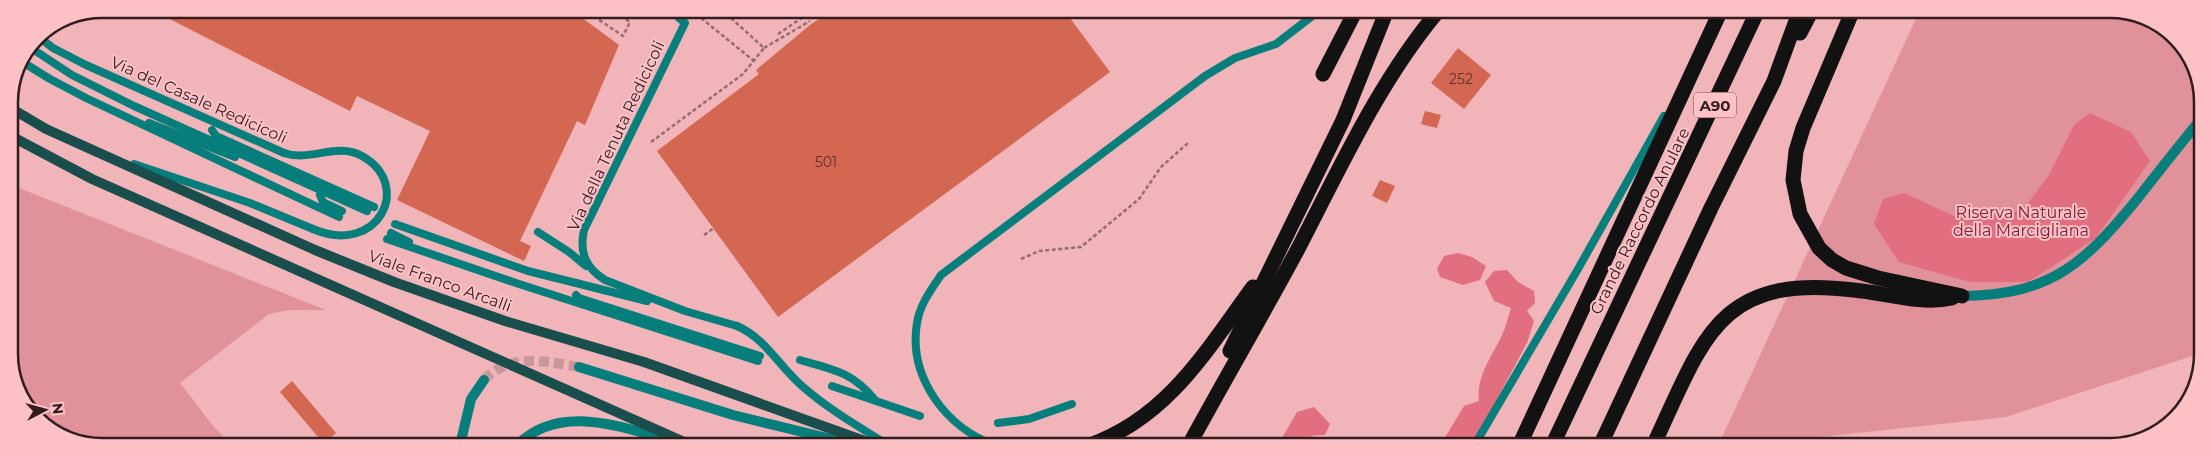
<svg xmlns="http://www.w3.org/2000/svg" width="2211" height="455" font-family="Montserrat,sans-serif">
<style>
.green{fill:#e19199}
.forest{fill:#e16f7f}
.building{fill:#d46752}
.lines{fill:none;stroke-linecap:round;stroke-linejoin:round}
.tertiary-tunnel{stroke:#ca969a;stroke-width:10;stroke-dasharray:10 5;stroke-linecap:butt}
.path{stroke:#966c70;stroke-width:2.5;stroke-dasharray:4 2.5;stroke-linecap:butt}
.service{stroke:#067e7c;stroke-width:8}
.minor{stroke:#067e7c;stroke-width:10}
.tertiary{stroke:#067e7c;stroke-width:10}
.secondary{stroke:#194e4d;stroke-width:10}
.motorway{stroke:#121212;stroke-width:15}
.service-bridge{stroke:#067e7c;stroke-width:8}
.labels{text-anchor:middle;dominant-baseline:central;stroke-width:4;stroke-linejoin:round;paint-order:stroke}
.number-label{font-size:14px;fill:#5a2f2c}
.shield{fill:#fdc1c6;stroke:#6f4e51;stroke-width:1}
.shield-label{font-size:15px;font-weight:bold;fill:#321c1f}
.street-label{font-size:16px;fill:#321c1f;stroke:#fdc1c6}
.park-label{font-size:16px;fill:#831c34;stroke:#fdc1c6}
.rim{fill:none;stroke:#321c1f;stroke-width:2.5}
</style>
<rect width="100%" height="100%" fill="#f0b4b9"/>
<!-- green -->
<g class="green">
<path d="M1920,10h207l48,26 25,47 1,270 -195,64 -270,29h-18z"/>
<path d="M9,184l317,126h-37l-20,4 -89,69 34,44 17,18h-147l-48,-26 -25,-47z"/>
</g>
<!-- forest -->
<g class="forest">
<path d="M2090,113l41,19 19,29 -54,77 -68,44h-58l-71,-20 -25,-38 9,-25 21,-6 52,24 66,-6 27,-36 25,-50z"/>
<path d="M1458,253l14,4 14,9 -6,14 -17,5 -23,-8 -3,-8 7,-13z"/>
<path d="M1507,270l11,12 16,9 1,12 -8,8 7,10 -7,22 -55,103h-32l24,-40 15,-5c-3,-25 13,-44 23,-66 4,-8 6,-18 9,-27l-17,-7 -9,-19 9,-11z"/>
<path d="M1314,407l16,17 -5,11c-12,0 -18,1 -27,10h-20l19,-33z"/>
</g>
<!-- building -->
<g class="building">
<path d="M150,9h420l49,36 -34,80 -8,-4 -57,120 11,5 -7,15 -127,-61 33,-69 -73,-35 -7,15z"/>
<path d="M833,9l231,1 46,62 -332,245 -121,-166 102,-77 -3,-4 54,-45z"/>
<path d="M1458,48l33,27 -27,34 -33,-26z"/>
<path d="M1425,111l16,4 -4,13 -16,-4z"/>
<path d="M1380,180l15,6 -8,17 -15,-7z"/>
<path d="M292,381l44,52 -12,11 -44,-52z"/>
</g>
<g class="lines">
<!-- tertiary-tunnel -->
<path class="tertiary-tunnel" d="M484,380c26,-27 62,-19 95,-13"/>
<!-- path -->
<g class="path">
<path d="M583,9l40,27 7,-14 -20,-13"/>
<path d="M701,18l53,43"/>
<path d="M778,34l37,-25"/>
<path d="M764,48l46,-27"/>
<path d="M651,142l92,-68 21,-26 -43,-39"/>
<path d="M704,235l10,-7"/>
<path d="M1021,259l18,-8 42,-4 58,-48 22,-32 27,-24"/>
</g>
<!-- service -->
<g class="service">
<path d="M679,18l6,5 -101,207c-5,23 2,38 21,50l80,31 52,15"/>
<path d="M36,35l17,13 33,17 198,88"/>
<path d="M31,48l41,27 62,31 233,105"/>
<path d="M24,63l26,16 36,19 253,119"/>
<path d="M149,123l86,34"/>
<path d="M212,130l4,6 158,71"/>
<path d="M134,164l116,39 63,26"/>
<path d="M320,195l3,7 19,9"/>
<path d="M538,232l31,20 17,14"/>
<path d="M391,233l18,9"/>
<path d="M387,239l132,45 239,77"/>
<path d="M576,283l71,18"/>
<path d="M576,295l3,3 181,58"/>
<path d="M800,360c32,9 53,12 75,40"/>
<path d="M832,386l88,30"/>
<path d="M998,423l31,-4 43,-15"/>
<path d="M554,445l14,-4 8,4"/>
<path d="M995,445c-49,-17 -87,-68 -78,-122 3,-19 14,-33 24,-48l264,-199 30,-18 41,-14 44,-34"/>
<path d="M1474,446l104,-177 86,-153"/>
</g>
<!-- minor -->
<path class="minor" d="M1962,296c89,-1 122,-32 176,-98 20,-26 41,-52 62,-78"/>
<!-- tertiary -->
<g class="tertiary">
<path d="M579,367l154,48 123,30"/>
<path d="M460,445l11,-46 13,-19"/>
<path d="M517,445c45,-44 107,-16 160,-3"/>
</g>
<!-- secondary -->
<g class="secondary">
<path d="M9,107l37,22 269,121 79,32 111,39 139,41 232,83"/>
<path d="M9,135l83,44 599,266"/>
</g>
<!-- motorway -->
<g class="motorway">
<path d="M1853,10l-50,118 -7,23 -3,29 7,34 19,34 13,12 14,8 32,10 84,18"/>
<path d="M1800,33l12,-23"/>
<path d="M1323,74l33,-64"/>
<path d="M1230,351l113,-231 44,-110"/>
<path d="M1090,445c78,-28 116,-94 163,-158"/>
<path d="M1189,445c36,-66 74,-131 110,-198 42,-81 81,-167 140,-237"/>
<path d="M1519,446l202,-436"/>
<path d="M1552,446l206,-436"/>
<path d="M1600,446l111,-238 63,-127 26,-71"/>
<path d="M1653,446c50,-106 64,-173 201,-156 32,3 66,15 98,8"/>
</g>
<!-- service-bridge -->
<g class="service-bridge">
<path d="M284,153c26,9 53,-11 78,3 52,29 16,101 -49,73"/>
<path d="M395,224l133,47 48,12"/>
<path d="M737,326c28,12 42,40 65,60 26,23 56,40 86,59"/>
</g>
</g>
<g class="labels">
<!-- number labels -->
<g class="number-label">
<text x="1461" y="79">252</text>
<text x="826" y="162">501</text>
</g>
<!-- shield labels -->
<rect class="shield" x="1694" y="92.5" width="42" height="25" rx="4"/>
<g class="shield-label">
<text x="1715" y="105">A90</text>
</g>
<!-- street labels -->
<g class="street-label">
<text transform="translate(199 100) rotate(24)">Via del Casale Redicicoli</text>
<text transform="translate(616 136) rotate(-65)">Via della Tenuta Redicicoli</text>
<text transform="translate(1640 221) rotate(-64)">Grande Raccordo Anulare</text>
<text transform="translate(440 281) rotate(20)">Viale Franco Arcalli</text>
</g>
<!-- park labels -->
<g class="park-label">
<text x="2021" y="212">Riserva Naturale<tspan x="2021" dy="18">della Marcigliana</tspan></text>
</g>
</g>
<!-- crop -->
<path d="M0 0H2211V455H0ZM102 18H2110A84 84 0 0 1 2194 102V354A84 84 0 0 1 2110 438H102A84 84 0 0 1 18 354V102A84 84 0 0 1 102 18Z" fill="#fdc1c6" fill-rule="evenodd"/>
<path class="rim" d="M102 18H2110A84 84 0 0 1 2194 102V354A84 84 0 0 1 2110 438H102A84 84 0 0 1 18 354V102A84 84 0 0 1 102 18Z"/>
<!-- north arrow -->
<g transform="translate(45 410) rotate(84)" stroke="#fdc1c6" stroke-width="4" paint-order="stroke">
<path d="M0-4L9 19L0 12L-9 19Z" fill="#321c1f"/>
<text y="-8" font-size="14" font-weight="bold" text-anchor="middle" fill="#321c1f">N</text>
</g>
</svg>
